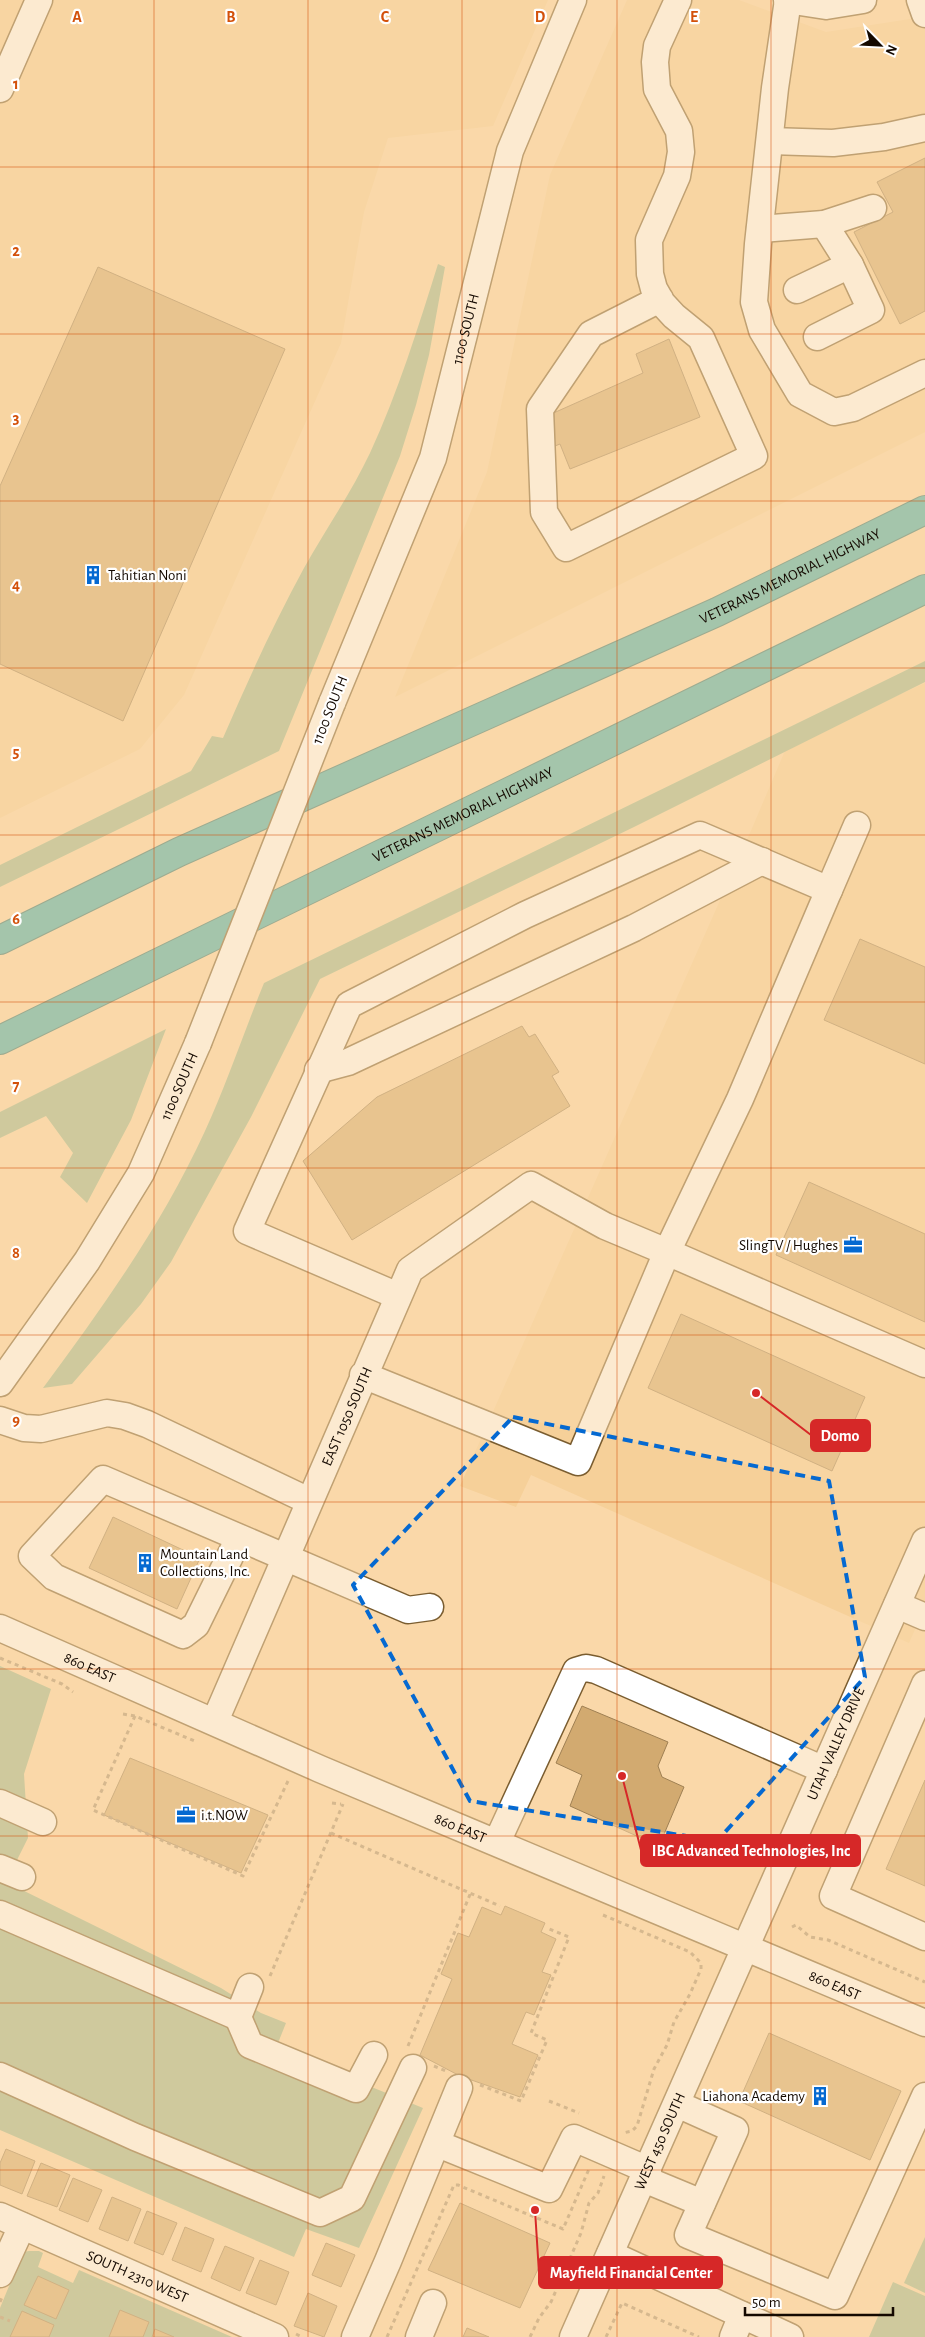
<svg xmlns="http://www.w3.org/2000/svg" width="925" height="2337" font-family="'Alegreya Sans',sans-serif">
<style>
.built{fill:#f6d099}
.green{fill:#9bb78f}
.building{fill:#d2aa70;stroke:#9f8053}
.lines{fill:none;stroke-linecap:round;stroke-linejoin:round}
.minor-casing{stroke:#7a5d30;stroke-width:29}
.highway-casing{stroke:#2e7471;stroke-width:30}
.path{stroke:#aa906e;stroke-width:3;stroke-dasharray:4 4;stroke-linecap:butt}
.minor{stroke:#fff;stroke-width:26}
.highway{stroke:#3cadae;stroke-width:28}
.minor-bridge-casing{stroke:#7a5d30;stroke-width:29;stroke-linecap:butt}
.minor-bridge{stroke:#fff;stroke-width:26}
.marked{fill:none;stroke:#0569d1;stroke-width:4;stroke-dasharray:10 6;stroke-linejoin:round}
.grid{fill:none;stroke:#d3510b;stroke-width:1;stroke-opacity:0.55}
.labels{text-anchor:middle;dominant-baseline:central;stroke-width:4.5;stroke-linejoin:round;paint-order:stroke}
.street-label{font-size:15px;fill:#140900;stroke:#fff}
.poi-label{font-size:15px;fill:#140900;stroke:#fff;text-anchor:start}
.grid-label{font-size:16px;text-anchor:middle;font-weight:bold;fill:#d3510b;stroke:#fff;stroke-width:4.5;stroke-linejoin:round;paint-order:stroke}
.leader{fill:none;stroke:#d62828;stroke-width:2}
.callout-dot{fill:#d62828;stroke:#fff;stroke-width:2}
.callout{fill:#d62828;stroke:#d62828;stroke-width:2}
.callout-label{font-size:16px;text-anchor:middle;font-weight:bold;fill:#fff}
</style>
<rect width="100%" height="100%" fill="#fad8a9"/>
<!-- built -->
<g class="built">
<path d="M0,0h548l-55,126 -105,12 -24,74 -23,131 -157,352 -44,54 -140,69z"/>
<path d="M627,0h112l87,32 84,-13 15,-6v419l-530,265 92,-225 63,-297z"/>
<path d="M925,683v924l-16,36 -378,-168 -15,32 -56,-21 293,-660 34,-80z"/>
</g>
<!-- green -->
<g class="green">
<path d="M438,264l7,3 -16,88 -13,50 -16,51 -121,295 -279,136v-22l191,-94 21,-35 11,2c25,-58 51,-115 81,-170 22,-39 47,-75 66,-115 28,-61 48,-125 68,-189z"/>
<path d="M925,661v21l-291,145 -314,152 -69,138 -80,145 -30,42 -69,80 -29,4c60,-81 120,-165 162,-257 22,-48 39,-99 59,-148z"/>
<path d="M166,1029l-35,91 -44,83 -27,-26 13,-24 -27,-37 -46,22v-26z"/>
<path d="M0,1666l51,23 -27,85 4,64 -22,44 215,106 40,25 25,10 -10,25 147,60 -64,140 -53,-19 -12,28 -294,-127z"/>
<path d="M925,2237v56l-21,-10z"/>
<path d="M29,2251h10l4,2 -5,14 35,16 6,-13 153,67h-232v-29l23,-56z"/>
<path d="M893,2282l32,14v41h-56z"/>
</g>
<!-- building -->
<g class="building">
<path d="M925,158v153l-25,13 -46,-92 39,-20 -16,-30z"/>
<path d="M98,267l187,82 -162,372 -123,-57v-178z"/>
<path d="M669,339l31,78 -130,52 -10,-25 -15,6 4,-35 94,-42 -7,-19z"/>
<path d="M860,939l65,28v97l-101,-44z"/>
<path d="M522,1026l7,11 6,-3 24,38 -7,4 18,30 -218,134 -49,-79 74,-64z"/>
<path d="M809,1182l116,52v88l-149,-67z"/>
<path d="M681,1314l184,83 -33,74 -184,-83z"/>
<path d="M113,1517l87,41 -23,51 -88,-41z"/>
<path d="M582,1706l86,36 -10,24 4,11 22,10 -25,59 -89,-40 12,-31 -26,-12z"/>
<path d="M130,1758l138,57 -27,58 -137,-58z"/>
<path d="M925,1780v106l-39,-17z"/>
<path d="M505,1906l40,17 -4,9 15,7 -14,33 9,3 -17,40 -8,-3 -14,32 26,11 -18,42 -60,-21 -40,-21 32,-76 -11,-5 17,-41 11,4 13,-30 19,8z"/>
<path d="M769,2033l132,58 -31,69 -131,-59z"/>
<path d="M6,2149l29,12 -13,33 -22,-9v-22z"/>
<path d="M41,2163l29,12 -13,32 -30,-11z"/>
<path d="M73,2178l29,12 -14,32 -29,-12z"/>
<path d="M112,2197l29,12 -13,32 -29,-12z"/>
<path d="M460,2203l90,40 -30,65 -92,-38z"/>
<path d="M147,2211l30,12 -14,32 -29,-12z"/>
<path d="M185,2227l29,12 -13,33 -29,-12z"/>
<path d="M326,2243l29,12 -14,32 -29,-12z"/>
<path d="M225,2246l29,12 -14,33 -29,-13z"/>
<path d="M260,2260l29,12 -13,33 -30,-12z"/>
<path d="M38,2276l31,14 -13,29 -32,-14z"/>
<path d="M308,2293l29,13 -13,31 -30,-11z"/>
<path d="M120,2310l29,12 -6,15h-34z"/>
<path d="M22,2311l32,14 -5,12h-39z"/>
<path d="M467,2328l22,9h-26z"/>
<path d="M155,2329l19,8h-22z"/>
</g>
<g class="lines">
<!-- minor casing -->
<g class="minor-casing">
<g id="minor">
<path d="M787,0l39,6 37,-6"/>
<path d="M788,0l-13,88 -17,156 -4,58 8,28 38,64 34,18 19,-4 72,-35"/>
<path d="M920,0l5,14"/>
<path d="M0,89l39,-89"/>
<path d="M770,141l63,2 51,-6 41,-9"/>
<path d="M760,229l64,-5 49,-16"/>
<path d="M797,290l53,-25"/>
<path d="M660,299l-69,35 -51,75 4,103 22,36 188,-92 -53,-118 -27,-22 -12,-13 -8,-14 -4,-15 -1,-34 28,-64 4,-24 -2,-21 -22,-42 -2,-27 2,-16 21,-46"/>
<path d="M817,337l54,-27 -21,-45 -26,-41"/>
<path id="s1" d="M332,703l101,-245 77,-307 63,-151"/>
<path d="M829,890l-89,209 -73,153 258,112"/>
<path d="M318,1070l30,-8 286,-134 128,-67"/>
<path d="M398,1296l-151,-65 102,-226 176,-90 175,-80 129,55 28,-65"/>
<path id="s2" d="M0,1383l87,-122 54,-88 57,-130"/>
<path d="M0,1420l24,8 17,1 66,-16 18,3 22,8 162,77"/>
<path d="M239,1538l-43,87 -13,10 -129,-58 -22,-21 71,-77 305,131 22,-3"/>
<path d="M897,1605l28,12"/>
<path id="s3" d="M0,1628l320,141 605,254"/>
<path d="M925,1684l-92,212 92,41"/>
<path id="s4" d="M215,1721l195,-451 121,-85 74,41 62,26 -89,210 -215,-87"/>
<path d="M0,1803l43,19"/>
<path d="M497,1842l79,-171 10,-3 10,2 228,100"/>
<path d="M0,1868l22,9"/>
<path d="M0,1914l238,103 12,-30"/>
<path d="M238,2017l12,28 106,44 18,-34"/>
<path d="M0,2076l135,61 185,76 32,-15 61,-130"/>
<path d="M677,2104l58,26 -47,105 147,61 90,-200"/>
<path d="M438,2144l111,45 25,-51 74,32"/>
<path d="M644,2179l58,24"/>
<path id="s5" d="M0,2216l275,121"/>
<path d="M610,2254l180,83"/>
<path d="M0,2274l22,-48"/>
<path d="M355,2337l33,-76 71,-173"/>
<path d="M419,2337l14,-34"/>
<path id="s6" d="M573,2337l352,-796"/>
<path d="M733,2337l9,-22"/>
</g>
</g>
<!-- highway casing -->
<g class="highway-casing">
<g id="highway">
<path id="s7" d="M0,940l179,-88 538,-240 208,-102"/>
<path id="s8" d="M0,1040l925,-451"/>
</g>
</g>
<!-- path -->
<g class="path">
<path d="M0,1658l62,26 11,8"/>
<path d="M123,1714l12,2 62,26"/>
<path d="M135,1716l-42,94 150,66 45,-95"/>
<path d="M332,1803l9,1"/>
<path d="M331,1833l169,73"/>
<path d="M603,1915l87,37 11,11v6l-11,25 -16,28 -7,23 -13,24 -17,57 -5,5 -9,2"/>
<path d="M792,1927l4,-2 14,12 18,3 97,42"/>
<path d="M270,1976l73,-172"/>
<path d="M408,2046l63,-154"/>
<path d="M434,2066l12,5"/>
<path d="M480,2085l41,16 26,-61 -16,-7 38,-96 -22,-9"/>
<path d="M549,2101l30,12"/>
<path d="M0,2302l3,-7"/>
<path d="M0,2317l10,4"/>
<path d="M296,2334l6,3"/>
<path d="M387,2337l67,-152h4l105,44 26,-60"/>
<path d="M530,2337l9,-19 12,-16 30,-69 8,-30 9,-10 6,-17"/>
<path d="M606,2337l16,-34 77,34"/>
</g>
<!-- minor -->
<use href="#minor" class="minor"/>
<!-- highway -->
<use href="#highway" class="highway"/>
<!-- minor-bridge casing -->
<g class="minor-bridge-casing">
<path id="minor-bridge" d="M198,1043l134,-340"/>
</g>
<!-- minor-bridge -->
<use href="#minor-bridge" class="minor-bridge"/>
</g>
<!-- marked area -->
<path d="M0 0H925V2337H0ZM513,1417l316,64 36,196 -148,164 -247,-40 -117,-216z" fill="#fad8a9" fill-opacity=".55" fill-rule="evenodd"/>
<path class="marked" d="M513,1417l316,64 36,196 -148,164 -247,-40 -117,-216z"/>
<!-- grid -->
<path class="grid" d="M154,0v2337M308,0v2337M462,0v2337M617,0v2337M771,0v2337M0,167h925M0,334h925M0,501h925M0,668h925M0,835h925M0,1002h925M0,1168h925M0,1335h925M0,1502h925M0,1669h925M0,1836h925M0,2003h925M0,2170h925"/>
<!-- icons -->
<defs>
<g id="building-bare" transform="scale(1.5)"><path d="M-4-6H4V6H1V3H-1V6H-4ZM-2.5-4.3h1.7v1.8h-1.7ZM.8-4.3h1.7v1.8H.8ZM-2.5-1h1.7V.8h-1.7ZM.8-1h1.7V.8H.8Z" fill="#0569d1" stroke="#fff" stroke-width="2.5" paint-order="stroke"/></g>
<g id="office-bare" transform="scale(1.5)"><path d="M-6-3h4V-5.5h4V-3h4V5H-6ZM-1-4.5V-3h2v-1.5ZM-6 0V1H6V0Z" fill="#0569d1" stroke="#fff" stroke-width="2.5" paint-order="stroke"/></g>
</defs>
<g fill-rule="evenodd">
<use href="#building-bare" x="93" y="575"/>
<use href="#office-bare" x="853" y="1245"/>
<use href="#building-bare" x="145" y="1563"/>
<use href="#office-bare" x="186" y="1815"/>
<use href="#building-bare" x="820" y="2096"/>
</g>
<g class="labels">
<!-- street labels -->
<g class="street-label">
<text stroke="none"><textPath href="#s1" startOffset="398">1100 SOUTH</textPath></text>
<text stroke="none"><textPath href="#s7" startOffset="870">VETERANS MEMORIAL HIGHWAY</textPath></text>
<text transform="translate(330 710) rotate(-68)">1100 SOUTH</text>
<text stroke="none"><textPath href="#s8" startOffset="515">VETERANS MEMORIAL HIGHWAY</textPath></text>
<text stroke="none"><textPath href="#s2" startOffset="348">1100 SOUTH</textPath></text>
<text stroke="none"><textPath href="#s4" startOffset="332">EAST 1050 SOUTH</textPath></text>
<text stroke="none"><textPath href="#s3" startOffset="98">860 EAST</textPath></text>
<text stroke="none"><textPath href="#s6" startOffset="649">UTAH VALLEY DRIVE</textPath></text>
<text stroke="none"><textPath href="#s3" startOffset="502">860 EAST</textPath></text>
<text stroke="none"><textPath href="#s3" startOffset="908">860 EAST</textPath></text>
<text stroke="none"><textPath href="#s6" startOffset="214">WEST 450 SOUTH</textPath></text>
<text stroke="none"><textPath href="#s5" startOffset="150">SOUTH 2310 WEST</textPath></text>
</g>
<!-- poi labels -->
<g class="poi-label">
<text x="108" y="575">Tahitian Noni</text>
<text x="838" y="1245" text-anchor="end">SlingTV / Hughes</text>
<text x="160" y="1554">Mountain Land<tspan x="160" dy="17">Collections, Inc.</tspan></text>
<text x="201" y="1815">i.t.NOW</text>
<text x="805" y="2096" text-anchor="end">Liahona Academy</text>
</g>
</g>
<g class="grid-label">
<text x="77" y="22">A</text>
<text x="231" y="22">B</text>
<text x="385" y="22">C</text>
<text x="540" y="22">D</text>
<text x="694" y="22">E</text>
<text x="16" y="89">1</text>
<text x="16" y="256">2</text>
<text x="16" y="423">3</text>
<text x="16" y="590">4</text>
<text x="16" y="757">5</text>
<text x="16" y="924">6</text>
<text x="16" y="1091">7</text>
<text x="16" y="1258">8</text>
<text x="16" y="1425">9</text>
</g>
<!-- callouts -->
<path class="leader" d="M756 1393L811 1435M622 1776L641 1850M535 2210L539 2273"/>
<g class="callout-dot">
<circle cx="756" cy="1393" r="5"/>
<circle cx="622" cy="1776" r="5"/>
<circle cx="535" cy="2210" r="5"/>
</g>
<g class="callout">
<rect x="811" y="1420" width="59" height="31" rx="5"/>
<rect x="641" y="1835" width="219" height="31" rx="5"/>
<rect x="539" y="2257" width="183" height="31" rx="5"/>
</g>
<g class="callout-label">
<text x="840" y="1441">Domo</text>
<text x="751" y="1856">IBC Advanced Technologies, Inc</text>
<text x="631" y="2278">Mayfield Financial Center</text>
</g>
<!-- north arrow -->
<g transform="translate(880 45) rotate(114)" stroke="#ffffff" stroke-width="4" paint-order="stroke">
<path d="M0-4L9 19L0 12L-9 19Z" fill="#140900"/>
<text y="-8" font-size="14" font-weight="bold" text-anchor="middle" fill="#140900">N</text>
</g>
<!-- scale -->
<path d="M745 2307v8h148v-8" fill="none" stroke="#140900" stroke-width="2.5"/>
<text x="752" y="2307" font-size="15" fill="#140900" stroke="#ffffff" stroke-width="4" paint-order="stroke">50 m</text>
</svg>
